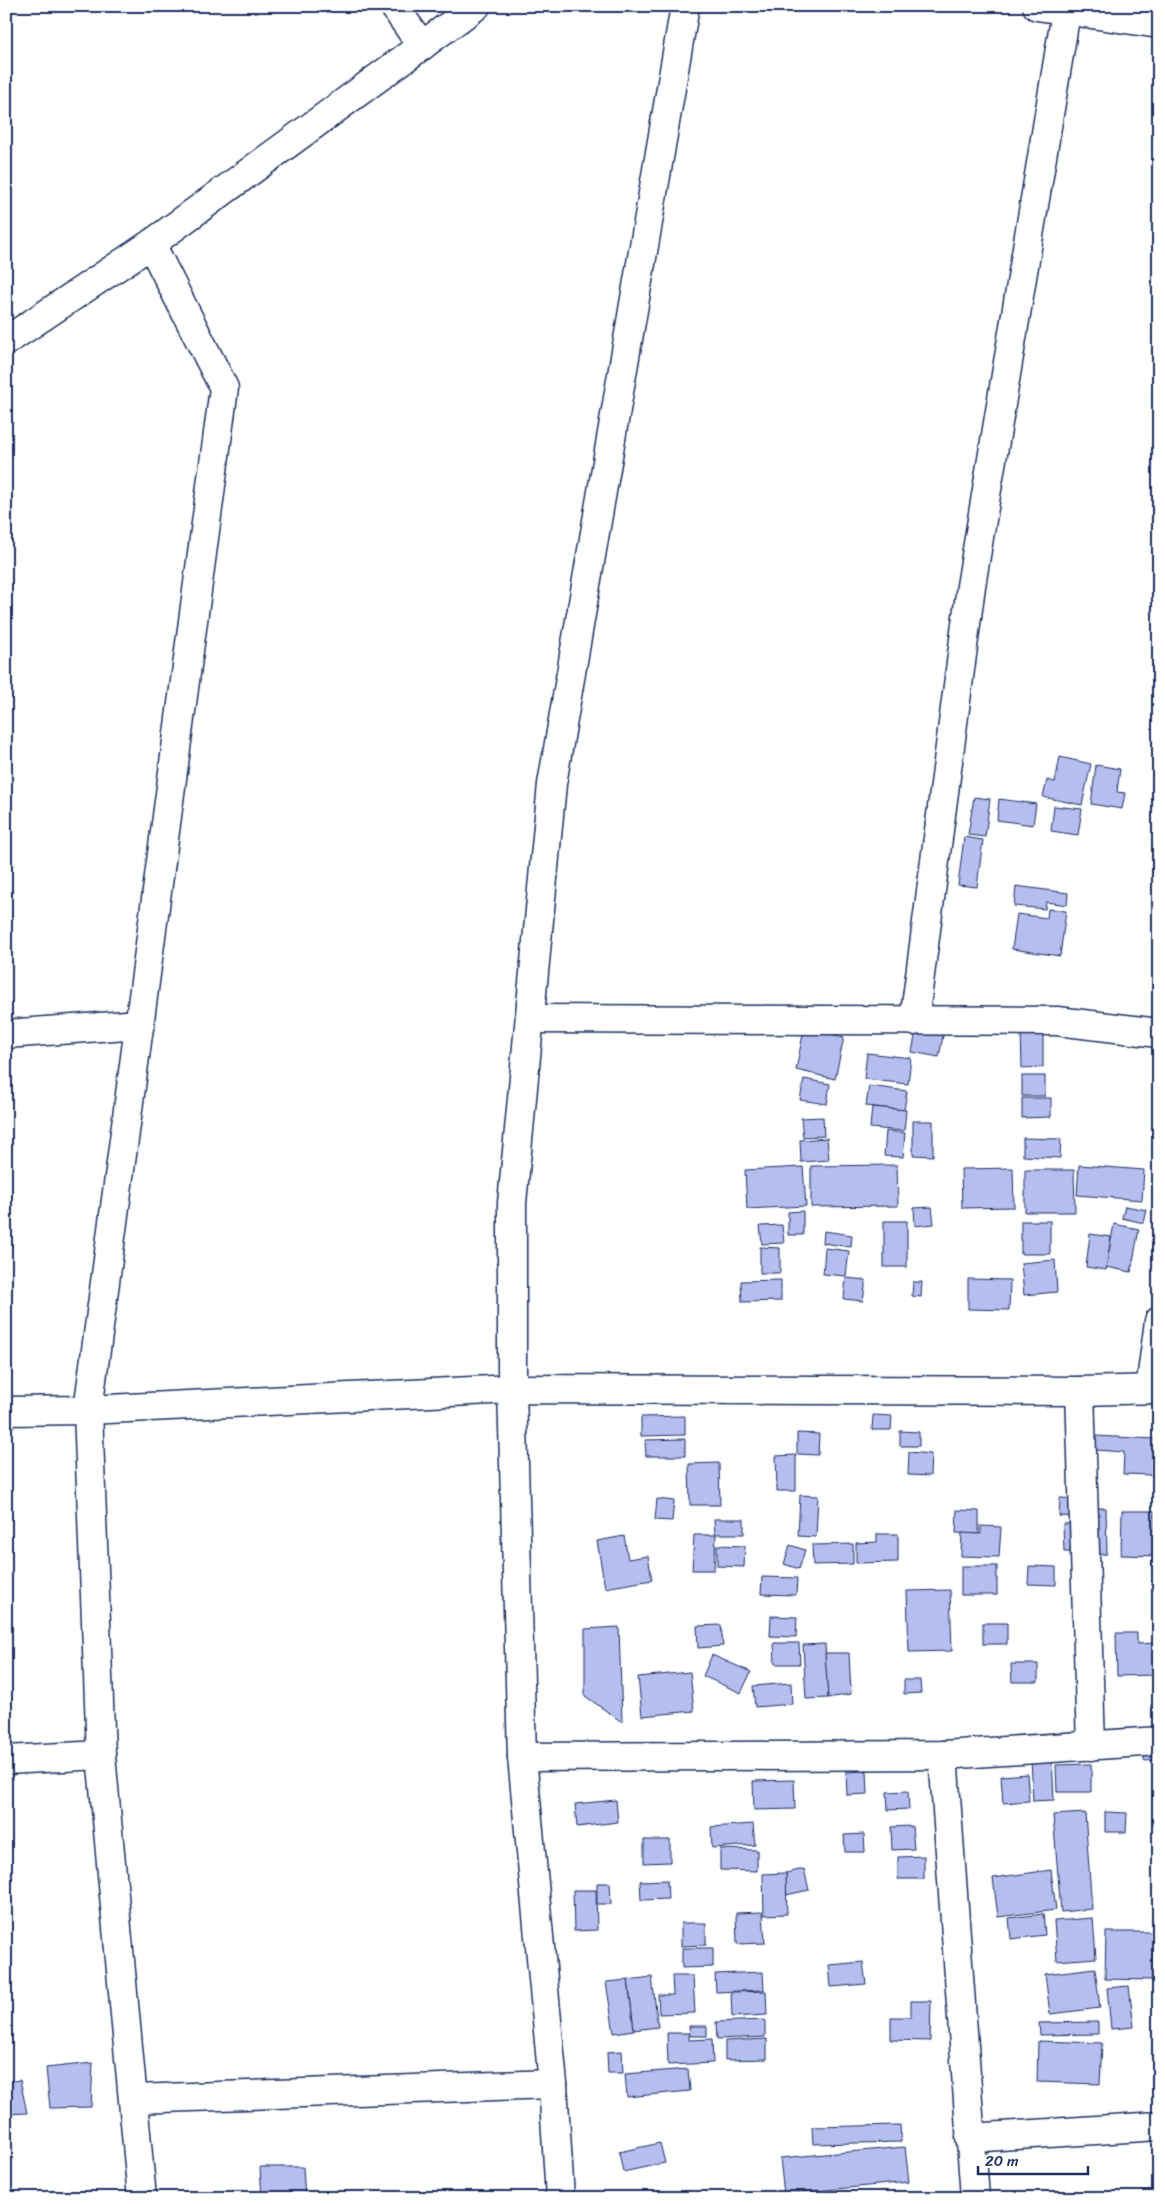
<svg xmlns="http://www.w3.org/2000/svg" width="1165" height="2204" font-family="Sriracha,sans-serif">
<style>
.building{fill:#b5beef;stroke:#1b2f5e}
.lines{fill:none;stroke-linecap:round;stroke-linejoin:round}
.street-casing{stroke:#1b2f5e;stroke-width:31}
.primary-casing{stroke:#1b2f5e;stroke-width:31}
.street{stroke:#fff;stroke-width:28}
.primary{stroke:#fff;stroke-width:28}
</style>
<rect width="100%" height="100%" fill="#fff"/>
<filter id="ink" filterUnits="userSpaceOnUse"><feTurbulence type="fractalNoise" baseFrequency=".02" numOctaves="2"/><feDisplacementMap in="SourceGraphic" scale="10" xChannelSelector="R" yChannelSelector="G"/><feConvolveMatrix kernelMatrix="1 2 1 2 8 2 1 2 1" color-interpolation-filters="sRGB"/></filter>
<g filter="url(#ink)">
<!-- building -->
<g class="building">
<path d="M1060,757l31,7 -9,41 -39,-8 4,-17 8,2z"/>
<path d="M1096,765l24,4 -3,23 8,1 -3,16 -31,-5z"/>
<path d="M974,797l16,2 -5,38 -17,-2z"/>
<path d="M999,799l37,5 -3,21 -36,-5z"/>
<path d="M1054,806l28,3 -4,26 -27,-4z"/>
<path d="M964,837l19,3 -6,47 -19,-2z"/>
<path d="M1016,886l52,7 -1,12 -21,-3 -1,7 -31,-3z"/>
<path d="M1048,909l18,2 -6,45 -48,-7 5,-35 30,4z"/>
<path d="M804,1029l40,8 -9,42 -39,-9z"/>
<path d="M916,1031l27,5 -4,21 -27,-5z"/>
<path d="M1021,1031h22v36l-21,1z"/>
<path d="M867,1053l44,5 -3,26 -44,-5z"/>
<rect x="1022" y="1076" width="23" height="20"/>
<path d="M804,1079l26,5 -3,20 -27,-4z"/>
<path d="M869,1086l38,5 -3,19 -38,-4z"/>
<path d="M1022,1098h29v19l-29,1z"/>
<path d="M872,1107l34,3 -2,21 -34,-3z"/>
<path d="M823,1117l1,19 -21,1 -2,-19z"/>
<path d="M913,1121h20v35l-20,-1z"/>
<path d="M886,1131l19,2 -2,24 -19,-1z"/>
<path d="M827,1138l2,22 -28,2 -1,-22z"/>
<path d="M1023,1138l38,1 -1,19 -37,-2z"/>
<path d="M897,1165l1,41 -87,1v-41z"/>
<path d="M1079,1165l65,5 -2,30 -65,-5z"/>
<path d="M803,1167l3,39 -59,3 -2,-39z"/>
<path d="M1013,1168l1,39 -52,1 -1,-39z"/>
<path d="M1025,1170h49l1,42h-50z"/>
<path d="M1125,1206l22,4 -3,13 -22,-5z"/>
<path d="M932,1207l2,17 -19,2 -1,-18z"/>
<path d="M803,1211v24h-15v-23z"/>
<rect x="884" y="1221" width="23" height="46"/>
<rect x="1021" y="1221" width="29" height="33"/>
<path d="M1114,1224l25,5 -8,43 -25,-5z"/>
<path d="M782,1225l2,18 -22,1 -2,-18z"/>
<path d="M824,1231l28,4 -1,12 -28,-4z"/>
<path d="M1090,1234l21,3 -5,33 -20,-3z"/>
<path d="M760,1247l20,1v25h-20z"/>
<path d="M825,1248l24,3 -3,25 -23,-2z"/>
<path d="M1055,1260l2,32 -33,3 -3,-32z"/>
<path d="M846,1278l20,2 -3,21 -19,-2z"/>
<path d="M968,1279l42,1 -1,30 -41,-1z"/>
<path d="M781,1280v21l-39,1 -1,-21z"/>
<path d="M913,1282h9l-1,15 -9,-1z"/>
<path d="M873,1415l19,1 -1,14h-19z"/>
<path d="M685,1416v19l-44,1v-19z"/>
<path d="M900,1431l19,1v14h-19z"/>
<path d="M797,1433l22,1 -1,21 -21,-1z"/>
<path d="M1096,1436l59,3 -1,36 -31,-1 1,-22 -28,-2z"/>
<path d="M685,1439v17h-39l-1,-16z"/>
<path d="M909,1452l22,2 -1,22 -22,-1z"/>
<path d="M796,1455v36h-19l-1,-35z"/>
<path d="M719,1463l1,42h-30l-1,-41z"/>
<path d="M800,1495l18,1 -2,41 -18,-1z"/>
<path d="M1060,1498l22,1v18l-23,-1z"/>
<path d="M657,1499l17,2 -2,20 -17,-1z"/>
<path d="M1086,1508h20l1,46 -20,1z"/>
<path d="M957,1510l22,1v23l-23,-1z"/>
<path d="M1122,1511h33l-1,21 5,1v23l-38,-1z"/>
<path d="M714,1519h30v15h-29z"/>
<path d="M1082,1523l2,29h-20l-1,-28z"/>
<path d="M981,1526l20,1 -2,30 -38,-1 1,-23 19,1z"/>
<path d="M877,1534h21v28l-42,1v-20l21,-1z"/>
<path d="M694,1535h22l-2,35h-22z"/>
<path d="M624,1536l4,23 20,-3 4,24 -47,8 -8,-47z"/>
<path d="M853,1544v20l-40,1 -1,-20z"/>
<path d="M717,1545l28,1 -1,21 -27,-1z"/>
<path d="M790,1545l15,5 -6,19 -15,-5z"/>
<rect x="961" y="1566" width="36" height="29"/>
<path d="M1029,1566l27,1v18l-28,-1z"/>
<path d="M762,1577l35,1 -1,17 -35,-1z"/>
<path d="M950,1590l2,61 -43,1 -2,-61z"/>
<path d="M771,1616l26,1 -1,20 -26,-1z"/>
<rect x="983" y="1623" width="24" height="21"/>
<path d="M721,1625l2,21 -25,2 -1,-22z"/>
<path d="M619,1627l3,95 -37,-26v-67z"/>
<path d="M1116,1633h21v11l19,-1 1,32 -40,1z"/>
<path d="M774,1643h25l1,21h-25z"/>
<path d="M825,1644l3,54 -22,1 -3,-54z"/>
<path d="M825,1653h24l2,41 -23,4z"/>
<path d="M712,1655l39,17 -10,21 -38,-17z"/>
<path d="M1011,1664h27v18h-26z"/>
<path d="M690,1672l4,39 -52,5 -4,-39z"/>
<path d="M904,1680h16l1,13 -17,1z"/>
<path d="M791,1683l1,21 -37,3 -2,-21z"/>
<path d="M1159,1747v13l-15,1 -1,-13z"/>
<path d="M1052,1757l2,43 -21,1 -2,-43z"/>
<path d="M1091,1764v28h-34l-1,-27z"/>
<path d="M867,1771l1,23 -21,1 -1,-23z"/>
<path d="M1027,1774l2,27 -26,2 -2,-27z"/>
<path d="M794,1780l1,29 -41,1 -1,-29z"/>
<path d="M908,1791l1,18 -21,1 -1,-18z"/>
<path d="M616,1800l2,22 -41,5 -2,-23z"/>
<path d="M1105,1812l22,1 -1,19h-21z"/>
<path d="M1085,1813l7,96 -31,3 -8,-97z"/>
<path d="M753,1824l2,21 -43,3 -1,-21z"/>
<path d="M912,1826l2,23 -22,1 -1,-23z"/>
<path d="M864,1834l1,18h-20l-1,-17z"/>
<path d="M644,1840h26v22l-26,1z"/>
<path d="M720,1849l37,1v21l-37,-1z"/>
<path d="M924,1856v23h-26v-22z"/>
<path d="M804,1869l5,21 -23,5v-22z"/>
<path d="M1051,1870l5,40 -58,7 -5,-39z"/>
<path d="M786,1873l1,41 -23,1 -1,-41z"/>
<path d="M667,1880l1,19 -27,1 -1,-19z"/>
<path d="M597,1883h13l1,21h-14z"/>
<path d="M573,1890h23l1,40 -23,1z"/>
<path d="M763,1912l2,31 -28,1 -1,-31z"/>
<path d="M1043,1914l2,21 -34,4 -2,-21z"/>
<path d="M1093,1918l3,40 -39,3 -3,-40z"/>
<path d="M681,1923h25v22l-25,1z"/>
<path d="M1106,1932h47l-1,48 -47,-1z"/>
<path d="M682,1948h31v19l-31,1z"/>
<path d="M863,1962l3,22 -35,3 -2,-22z"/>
<path d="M1095,1968l5,40 -50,6 -5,-40z"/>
<path d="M763,1972l1,18 -48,2 -1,-18z"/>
<path d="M672,1976h21l2,37 -36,1 -1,-19h15z"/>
<path d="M652,1977l6,50 -24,3 -6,-50z"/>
<path d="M628,1980l6,50 -20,3 -8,-51z"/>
<path d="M1129,1986l5,41 -23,2 -4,-41z"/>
<path d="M766,1991l1,24 -35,2 -1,-25z"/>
<path d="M911,2001h20l-1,40 -39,-1v-23h20z"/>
<path d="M765,2020v17l-48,2 -1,-17z"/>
<path d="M1098,2022v12l-58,1 -1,-12z"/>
<path d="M689,2026h18v10h-17z"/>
<path d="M667,2033h22v7l23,-1 1,24 -45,2z"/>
<path d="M767,2039v20l-42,1v-19z"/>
<path d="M1038,2041l64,2 -2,41 -63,-2z"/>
<path d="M622,2051l1,22h-15l-1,-21z"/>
<path d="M93,2063l-2,44 -41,1 -4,-40z"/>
<path d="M688,2069l2,22 -63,6 -2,-23z"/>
<path d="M20,2080l7,33 -21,1v-32z"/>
<path d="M900,2125l1,17 -88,2 -1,-17z"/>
<path d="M660,2143l5,20 -42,9 -4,-20z"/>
<path d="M905,2147l4,35 -125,12 -4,-36z"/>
<path d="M260,2167h43l2,31h-43z"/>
</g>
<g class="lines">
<!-- street casing -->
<g class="street-casing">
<g id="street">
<path d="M394,6l28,40"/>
<path d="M1037,6l122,18"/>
<path d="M6,341l145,-97 325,-238"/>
<path d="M531,1019l526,2 102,12"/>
<path d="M914,1021l57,-435 96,-580"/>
<path d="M6,1034l134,-10"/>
<path d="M1150,1389l9,-68"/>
<path d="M1080,1391l11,355"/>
<path d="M6,1411l82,-1 424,-21 568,2 79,-2"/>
<path d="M943,1755l32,443"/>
<path d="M522,1757l421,-2 216,-14"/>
<path d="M6,1760l95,-5"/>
<path d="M134,2099l419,-15"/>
<path d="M970,2138l189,-12"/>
<path d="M142,2198l-41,-443 -13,-345 136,-1022 -73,-144"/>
</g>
</g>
<!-- primary casing -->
<g class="primary-casing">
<path id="primary" d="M560,2198l-7,-114 -31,-327 -10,-368v-186l40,-419 133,-778"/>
</g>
<!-- street -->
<use href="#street" class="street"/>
<!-- primary -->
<use href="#primary" class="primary"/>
</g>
</g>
<!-- margin -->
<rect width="1165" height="2204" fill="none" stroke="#fff" stroke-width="25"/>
<rect x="12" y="12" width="1140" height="2179" fill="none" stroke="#1b2f5e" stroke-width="2" filter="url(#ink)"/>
<!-- scale -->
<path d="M978 2166v8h110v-8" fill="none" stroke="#1b2f5e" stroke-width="2.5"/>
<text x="985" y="2166" font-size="15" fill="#1b2f5e" stroke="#ffffff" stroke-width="4" paint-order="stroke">20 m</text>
</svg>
